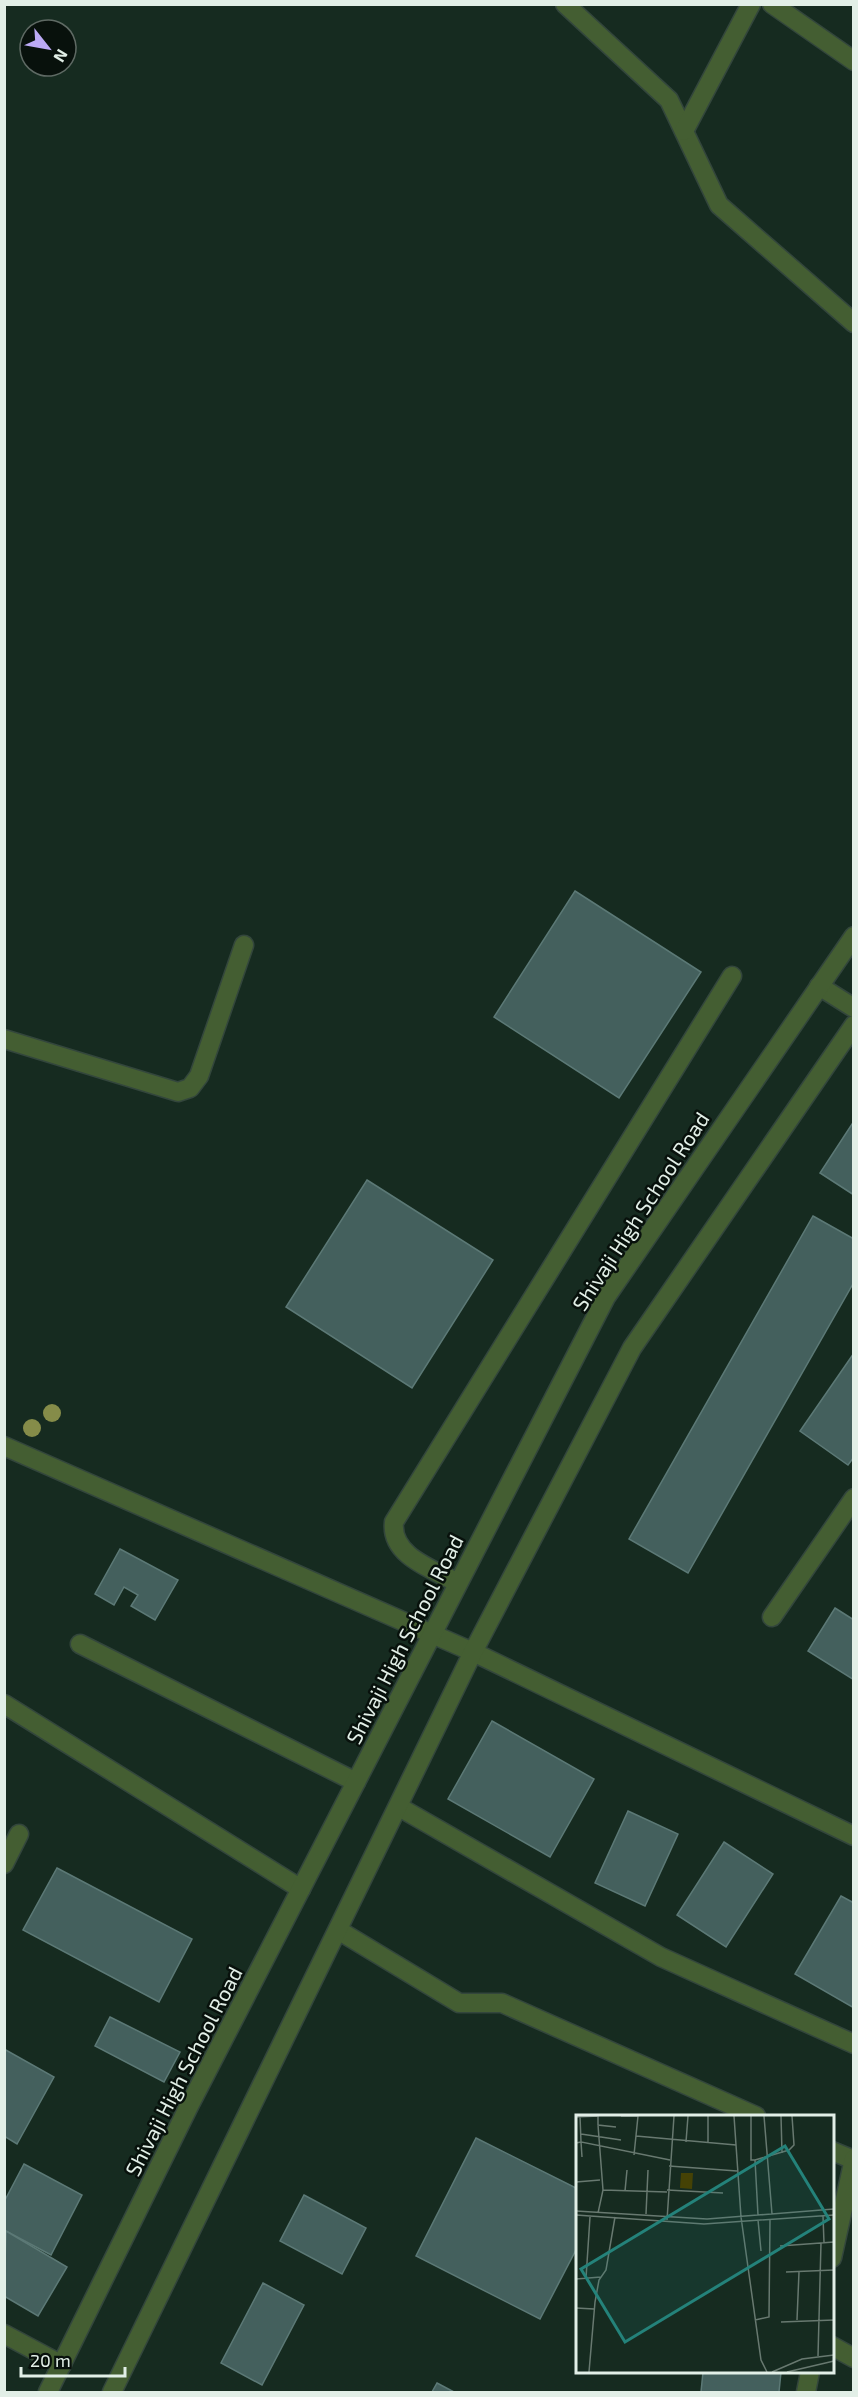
<svg xmlns="http://www.w3.org/2000/svg" width="858" height="2397" font-family="'Exo 2',sans-serif">
<style>
.building{fill:#44605d;stroke:#5c7976;stroke-width:1.5}
.lines{fill:none;stroke-linecap:round;stroke-linejoin:round}
.minor-casing{stroke:#33463c;stroke-width:21}
.minor{stroke:#445e32;stroke-width:18}
.tree{fill:#858c49}
.labels{text-anchor:middle;dominant-baseline:central;stroke-width:5;stroke-linejoin:round;paint-order:stroke}
.street-label{font-size:21px;fill:#e2efe7;stroke:#08110c}
.inset-road{fill:none;stroke:#687970;stroke-width:1.5}
.view{fill:#24827a;fill-opacity:0.15;stroke:#24827a;stroke-width:3}
.inset-edge{fill:none;stroke:#e2efe7;stroke-width:3}
</style>
<rect width="100%" height="100%" fill="#162b20"/>
<!-- building -->
<g class="building">
<path d="M575,891l126,81 -82,126 -125,-81z"/>
<path d="M854,1121v74l-34,-22z"/>
<path d="M367,1180l126,80 -81,128 -126,-81z"/>
<path d="M813,1216l41,23v43l-166,291 -59,-34z"/>
<path d="M854,1353v104l-6,8 -48,-34z"/>
<path d="M120,1549l58,31 -23,40 -24,-14 7,-11 -14,-8 -10,18 -19,-11z"/>
<path d="M835,1608l19,12v60l-46,-29z"/>
<path d="M492,1721l102,58 -44,78 -102,-58z"/>
<path d="M628,1811l50,23 -33,72 -50,-23z"/>
<path d="M724,1842l49,32 -47,73 -49,-32z"/>
<path d="M57,1868l135,71 -33,63 -136,-72z"/>
<path d="M841,1896l13,7v105l-59,-34z"/>
<path d="M110,2017l70,35 -16,30 -69,-36z"/>
<path d="M4,2049l50,28 -37,67 -13,-8z"/>
<path d="M476,2138l102,51v57l-38,73 -124,-63z"/>
<path d="M24,2164l58,31 -31,60 -47,-25v-28z"/>
<path d="M304,2195l62,33 -24,46 -62,-33z"/>
<path d="M6,2231l61,36 -29,49 -34,-20z"/>
<path d="M263,2283l41,22 -42,80 -41,-22z"/>
<path d="M703,2372h78l-2,20h-78z"/>
<path d="M437,2383l17,9h-22z"/>
</g>
<g class="lines">
<!-- minor casing -->
<g class="minor-casing">
<g id="minor">
<path d="M565,4l104,96 50,105 135,118"/>
<path d="M772,4l82,57"/>
<path d="M684,131l67,-127"/>
<path d="M819,986l35,22"/>
<path d="M4,1039l174,53 12,-4 9,-12 45,-131"/>
<path d="M4,1446l469,206 381,184"/>
<path d="M458,1583c-25,-14 -68,-27 -64,-61l338,-546"/>
<path d="M772,1617l82,-119"/>
<path d="M80,1644l276,138"/>
<path d="M4,1704l297,185"/>
<path d="M399,1807l262,150 193,87"/>
<path d="M4,1864l15,-30"/>
<path d="M338,1930l121,73h43l254,113"/>
<path d="M832,2151l22,9"/>
<path d="M832,2258l22,-99"/>
<path d="M4,2334l58,31"/>
<path d="M832,2346l22,12"/>
<path d="M48,2392l141,-286 417,-809 248,-361"/>
<path d="M112,2392l361,-740 159,-304 222,-323"/>
<path d="M806,2392l4,-20"/>
</g>
</g>
<!-- minor -->
<use href="#minor" class="minor"/>
</g>
<!-- trees -->
<g class="tree">
<circle cx="52" cy="1413" r="9"/>
<circle cx="32" cy="1428" r="9"/>
</g>
<g class="labels">
<!-- street labels -->
<g class="street-label">
<text transform="translate(640 1211) rotate(-57)">Shivaji High School Road</text>
<text transform="translate(404 1639) rotate(-63)">Shivaji High School Road</text>
<text transform="translate(183 2071) rotate(-63)">Shivaji High School Road</text>
</g>
</g>
<!-- overview -->
<g transform="translate(576 2115)">
<rect width="258" height="258" fill="#162b20"/>
<path d="M105,58h12l-1,16 -12,-1z" fill="#454205"/>
<path class="inset-road" d="M4,1l1,26 89,18M22,1v9l18,2M45,1h17l-4,39M132,1v27M158,1l7,101 20,143 6,12M175,1v44h4l3,55M188,1l8,98M205,1l1,37M0,2l23,-1M5,19l40,6M60,21l100,9M110,27l2,-26M0,28l5,-1 1,15M179,45l34,-10 5,-5 -2,-29M93,51l68,5M0,67l24,-2M27,75l64,2M91,75l56,3M49,76l2,-21M0,96l131,8 127,-10M22,98l5,-23 -5,-65M70,99l2,-44M0,100l128,9 130,-9M247,101l1,27M91,105l7,-104M182,105l3,31M204,131l54,-4M210,157l48,-2M10,163l4,-61M0,164l25,-2M0,193l18,1M179,205l14,-3 1,-97M221,205l2,-48M205,207l53,-2M242,241l3,-113M13,257l6,-70 4,-22 7,-10 9,-53M196,257l30,-13 32,-4M211,257l47,-11"/>
<path class="view" d="M209,31l44,73 -204,123 -44,-73z"/>
<rect width="258" height="258" class="inset-edge"/>
</g>
<!-- border -->
<rect width="858" height="2397" fill="none" stroke="#e2efe7" stroke-width="12"/>
<!-- north arrow -->
<g transform="translate(48 48) rotate(121)"><circle r="28" fill="#08110c" stroke="#5f6a64" stroke-width="1.5"/>
<path d="M0-4.5L10 22L0 15L-10 22Z" fill="#bcaaf5"/>
<text y="-9" font-size="16" font-weight="bold" text-anchor="middle" fill="#e2efe7">N</text>
</g>
<!-- scale -->
<path d="M21 2367v9h104v-9" fill="none" stroke="#e2efe7" stroke-width="3"/>
<text x="30" y="2367" font-size="18" fill="#e2efe7" stroke="#08110c" stroke-width="4.5" paint-order="stroke">20 m</text>
</svg>
